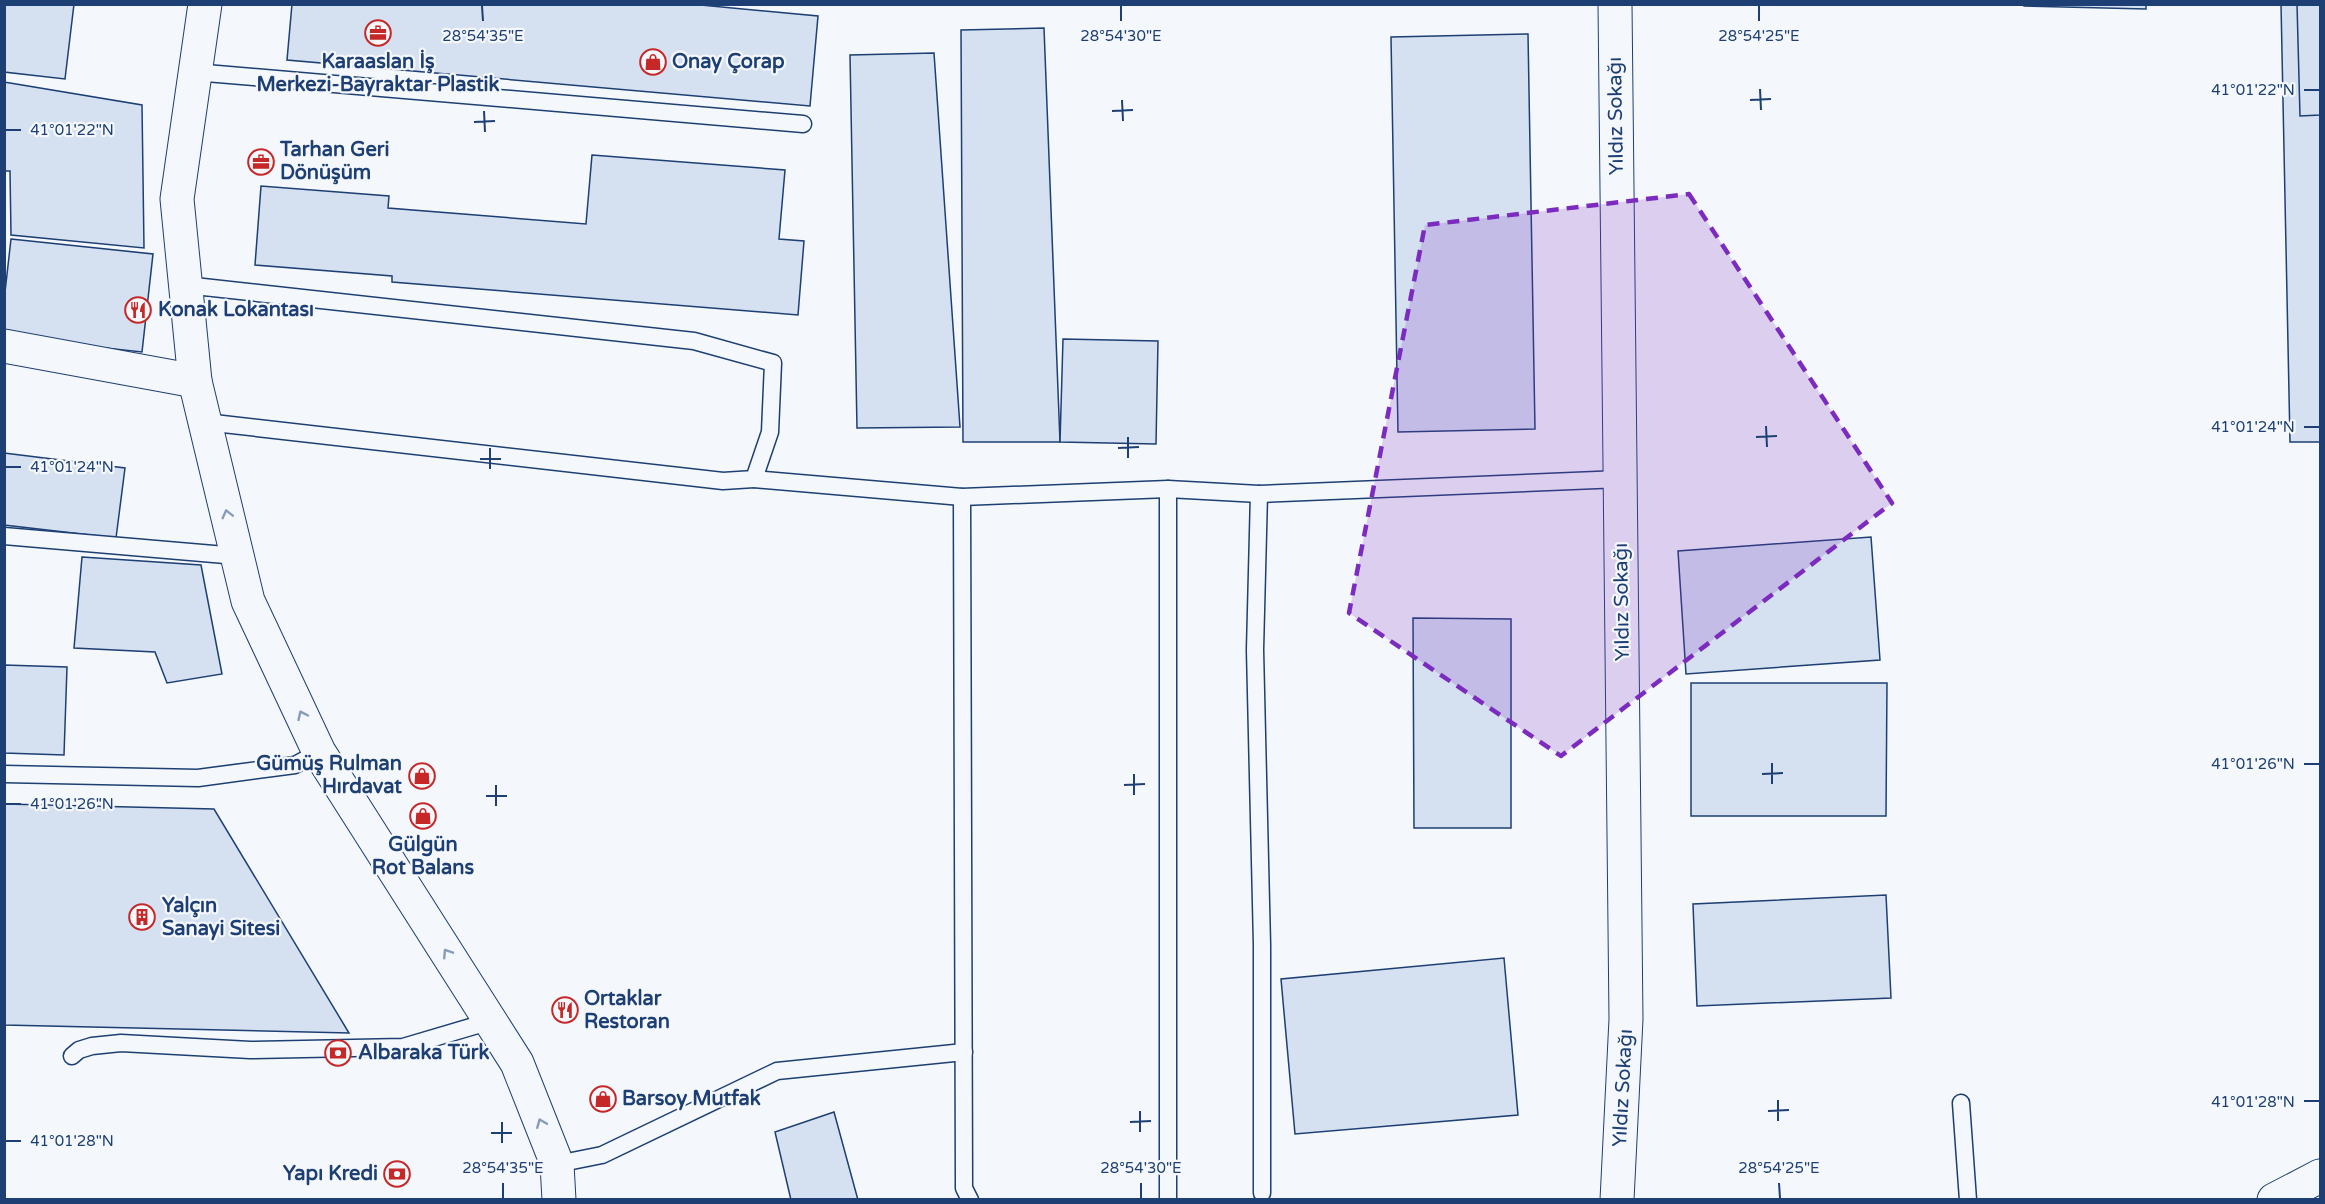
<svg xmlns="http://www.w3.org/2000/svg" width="2325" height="1204" font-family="'Varela Round',sans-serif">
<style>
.building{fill:#d5e0f0;stroke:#1d3f73;stroke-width:1.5}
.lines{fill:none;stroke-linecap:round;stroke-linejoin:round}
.service-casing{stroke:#1d3f73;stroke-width:19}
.minor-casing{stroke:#1d3f73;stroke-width:35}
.tertiary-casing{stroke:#1d3f73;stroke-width:35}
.secondary-casing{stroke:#1d3f73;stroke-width:35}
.service{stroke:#f4f7fb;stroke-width:16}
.minor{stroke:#f4f7fb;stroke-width:33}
.tertiary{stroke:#f4f7fb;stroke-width:33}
.secondary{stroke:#f4f7fb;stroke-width:33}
.oneway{stroke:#889bb7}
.marked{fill:#7b2cbf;fill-opacity:0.2;stroke:#7b2cbf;stroke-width:4.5;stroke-dasharray:12 8;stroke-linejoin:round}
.ticks{fill:none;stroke:#1d3f73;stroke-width:2}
.labels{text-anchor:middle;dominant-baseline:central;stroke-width:4.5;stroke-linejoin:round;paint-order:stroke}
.poi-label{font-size:20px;font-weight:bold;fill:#1d3f73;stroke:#f4f7fb;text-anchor:start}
.street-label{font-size:20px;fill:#1d3f73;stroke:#f4f7fb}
.ticks-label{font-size:15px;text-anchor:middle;fill:#1d3f73;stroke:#f4f7fb;stroke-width:4.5;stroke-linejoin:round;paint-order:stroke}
</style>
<rect width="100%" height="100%" fill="#f4f7fb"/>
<!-- building -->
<g class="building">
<path d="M4,4h70l-9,75 -61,-7z"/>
<path d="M292,4h398l128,12 -8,90 -523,-46z"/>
<path d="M2024,4h122v5l-122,-3z"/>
<path d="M2281,4h39v438h-30z"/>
<path d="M2297,4h23v111l-20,1z"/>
<path d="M1044,28l16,414h-97l-2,-412z"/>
<path d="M1528,34l7,395 -137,3 -7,-395z"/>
<path d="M934,53l26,374 -103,1 -7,-373z"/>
<path d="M4,82l138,23 2,143 -133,-13 -1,-64h-6z"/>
<path d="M592,155l193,15 -6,69 25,2 -6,74 -406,-33v-6l-137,-11 6,-79 128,10 -1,12 198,16z"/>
<path d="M11,239l142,15 -11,98 -138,-15v-36z"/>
<path d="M1063,339l95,2 -2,103 -96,-2z"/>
<path d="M4,453l121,15 -9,70 -112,-13z"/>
<path d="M1871,537l9,123 -194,14 -8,-123z"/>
<path d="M82,557l119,8 21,109 -55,9 -12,-31 -81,-4z"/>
<path d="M1413,618l98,1v209h-97z"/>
<path d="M4,665l63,2 -3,88 -60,-2z"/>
<path d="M1691,683h196l-1,133h-195z"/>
<path d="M4,804l210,5 135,224 -345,-8z"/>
<path d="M1886,895l5,103 -194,8 -4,-102z"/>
<path d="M1504,958l14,157 -223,19 -14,-155z"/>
<path d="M834,1112l24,88h-67l-16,-68z"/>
</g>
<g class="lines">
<!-- service casing -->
<g class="service-casing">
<g id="service">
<path d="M194,72l609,52"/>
<path d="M185,285l509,56 79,22 -3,69 -16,47 -31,2 -518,-59"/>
<path d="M754,479l208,18 206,-8 91,5 362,-15"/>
<path d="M1168,489v711"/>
<path d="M1259,494l-4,156 7,295v248"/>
<path d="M962,497l2,691 6,12"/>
<path d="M4,536l233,20"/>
<path d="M4,774l194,4 97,-13 24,-13"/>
<path d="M72,1056l7,-6 13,-4 29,-3 129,7 153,-3 88,-26"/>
<path d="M1961,1103l7,97"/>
<path d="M557,1164l45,-9 175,-84 187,-19"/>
</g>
</g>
<!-- minor casing -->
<g class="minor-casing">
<g id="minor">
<path d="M1615,4l11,1015 -9,181"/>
<path d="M2274,1200l46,-24"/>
</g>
</g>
<!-- tertiary casing -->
<g class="tertiary-casing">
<path id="tertiary" d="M4,346l191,35"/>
</g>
<!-- secondary casing -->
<g class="secondary-casing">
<path id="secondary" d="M205,4l-28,195 18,182 53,220 71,151 198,311 40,101 2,36"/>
</g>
<!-- service -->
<use href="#service" class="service"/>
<!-- minor -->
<use href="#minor" class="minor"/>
<!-- tertiary -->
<use href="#tertiary" class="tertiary"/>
<!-- secondary -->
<use href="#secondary" class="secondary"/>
</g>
<!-- one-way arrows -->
<defs><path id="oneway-chevron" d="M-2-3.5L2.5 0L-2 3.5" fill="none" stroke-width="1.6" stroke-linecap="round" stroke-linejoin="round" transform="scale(1.5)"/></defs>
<g class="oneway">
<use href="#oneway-chevron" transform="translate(227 514) rotate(-104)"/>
<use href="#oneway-chevron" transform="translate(302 715) rotate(-115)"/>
<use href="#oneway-chevron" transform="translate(447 953) rotate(-123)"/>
<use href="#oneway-chevron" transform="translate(541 1123) rotate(-112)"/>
</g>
<!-- marked area -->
<path class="marked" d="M1689,194l203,309 -331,253 -212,-143 76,-388z"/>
<!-- ticks -->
<path class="ticks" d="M482,6l1,15M1121,6v15M1759,6v15M1760,89l1,21M2304,90h15M1122,100l1,21M1750,100l21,-1M484,111l1,21M1112,111l21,-1M474,122l21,-1M6,130h15M1766,426l1,21M2304,427h15M1128,437v21M1756,437l21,-1M490,448v21M1118,448l21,-1M480,459h21M6,467h15M1772,763v21M2304,764h15M1134,774v21M1762,774l21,-1M496,785v21M1124,785l21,-1M486,796h21M6,804h15M1778,1100v21M2304,1101h15M1140,1111v21M1768,1111l21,-1M502,1122v21M1130,1122l21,-1M491,1133h21M6,1141h15M503,1183v15M1141,1183v15M1779,1183l1,15"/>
<!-- icons -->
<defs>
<g id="office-ring" transform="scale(1.35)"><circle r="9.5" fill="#f4f7fb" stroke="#c62828" stroke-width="1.5"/><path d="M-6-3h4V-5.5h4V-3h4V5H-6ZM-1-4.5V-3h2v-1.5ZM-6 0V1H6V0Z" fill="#c62828"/></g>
<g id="shop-ring" transform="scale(1.35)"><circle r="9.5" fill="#f4f7fb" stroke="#c62828" stroke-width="1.5"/><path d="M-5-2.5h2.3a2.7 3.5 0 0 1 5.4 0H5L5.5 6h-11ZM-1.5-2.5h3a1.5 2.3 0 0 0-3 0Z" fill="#c62828"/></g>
<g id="restaurant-ring" transform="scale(1.35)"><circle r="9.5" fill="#f4f7fb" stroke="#c62828" stroke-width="1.5"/><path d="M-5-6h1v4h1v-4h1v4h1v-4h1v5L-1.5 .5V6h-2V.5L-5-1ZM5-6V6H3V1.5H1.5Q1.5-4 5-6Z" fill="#c62828"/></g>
<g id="building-ring" transform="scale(1.35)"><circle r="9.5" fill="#f4f7fb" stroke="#c62828" stroke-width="1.5"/><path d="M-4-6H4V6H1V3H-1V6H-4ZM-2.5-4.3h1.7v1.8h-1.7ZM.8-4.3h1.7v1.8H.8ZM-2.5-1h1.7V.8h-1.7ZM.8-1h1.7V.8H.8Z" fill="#c62828"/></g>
<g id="bank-ring" transform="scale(1.35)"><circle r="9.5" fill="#f4f7fb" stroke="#c62828" stroke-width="1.5"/><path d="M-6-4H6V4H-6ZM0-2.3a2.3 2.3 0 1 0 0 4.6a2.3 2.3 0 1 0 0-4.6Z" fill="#c62828"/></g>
</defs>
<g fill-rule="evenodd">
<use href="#office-ring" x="378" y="33"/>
<use href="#shop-ring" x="653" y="62"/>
<use href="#office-ring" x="261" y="162"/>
<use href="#restaurant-ring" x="138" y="310"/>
<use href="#shop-ring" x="422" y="776"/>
<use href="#shop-ring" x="423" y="816"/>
<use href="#building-ring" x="142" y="917"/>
<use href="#restaurant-ring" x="565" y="1010"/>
<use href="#bank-ring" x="338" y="1053"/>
<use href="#shop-ring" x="603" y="1099"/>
<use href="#bank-ring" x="397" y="1174"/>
</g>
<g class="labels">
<!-- poi labels -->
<g class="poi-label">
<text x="378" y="62" text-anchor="middle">Karaaslan İş<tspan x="378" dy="23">Merkezi-Bayraktar Plastik</tspan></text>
<text x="672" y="62">Onay Çorap</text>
<text x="280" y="150">Tarhan Geri<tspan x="280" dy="23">Dönüşüm</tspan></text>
<text x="158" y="310">Konak Lokantası</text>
<text x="402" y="764" text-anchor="end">Gümüş Rulman<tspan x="402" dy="23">Hırdavat</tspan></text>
<text x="423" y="845" text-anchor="middle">Gülgün<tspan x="423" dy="23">Rot Balans</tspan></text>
<text x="162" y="906">Yalçın<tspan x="162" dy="23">Sanayi Sitesi</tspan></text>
<text x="584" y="999">Ortaklar<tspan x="584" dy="23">Restoran</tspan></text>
<text x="358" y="1053">Albaraka Türk</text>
<text x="622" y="1099">Barsoy Mutfak</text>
<text x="378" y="1174" text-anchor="end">Yapı Kredi</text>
</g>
<!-- street labels -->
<g class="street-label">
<text transform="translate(1616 116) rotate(-91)">Yıldız Sokağı</text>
<text transform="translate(1622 602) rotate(-91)">Yıldız Sokağı</text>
<text transform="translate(1623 1088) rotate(-87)">Yıldız Sokağı</text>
</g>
</g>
<g class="ticks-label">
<text x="483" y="41">28°54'35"E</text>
<text x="1121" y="41">28°54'30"E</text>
<text x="1759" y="41">28°54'25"E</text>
<text x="2253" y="95">41°01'22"N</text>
<text x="72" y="135">41°01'22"N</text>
<text x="2253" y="432">41°01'24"N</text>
<text x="72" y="472">41°01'24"N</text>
<text x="2253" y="769">41°01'26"N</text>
<text x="72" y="809">41°01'26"N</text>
<text x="2253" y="1107">41°01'28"N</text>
<text x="72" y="1146">41°01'28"N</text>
<text x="503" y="1173">28°54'35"E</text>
<text x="1141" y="1173">28°54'30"E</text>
<text x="1779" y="1173">28°54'25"E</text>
</g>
<!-- border -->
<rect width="2325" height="1204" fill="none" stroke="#1d3f73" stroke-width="12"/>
</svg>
